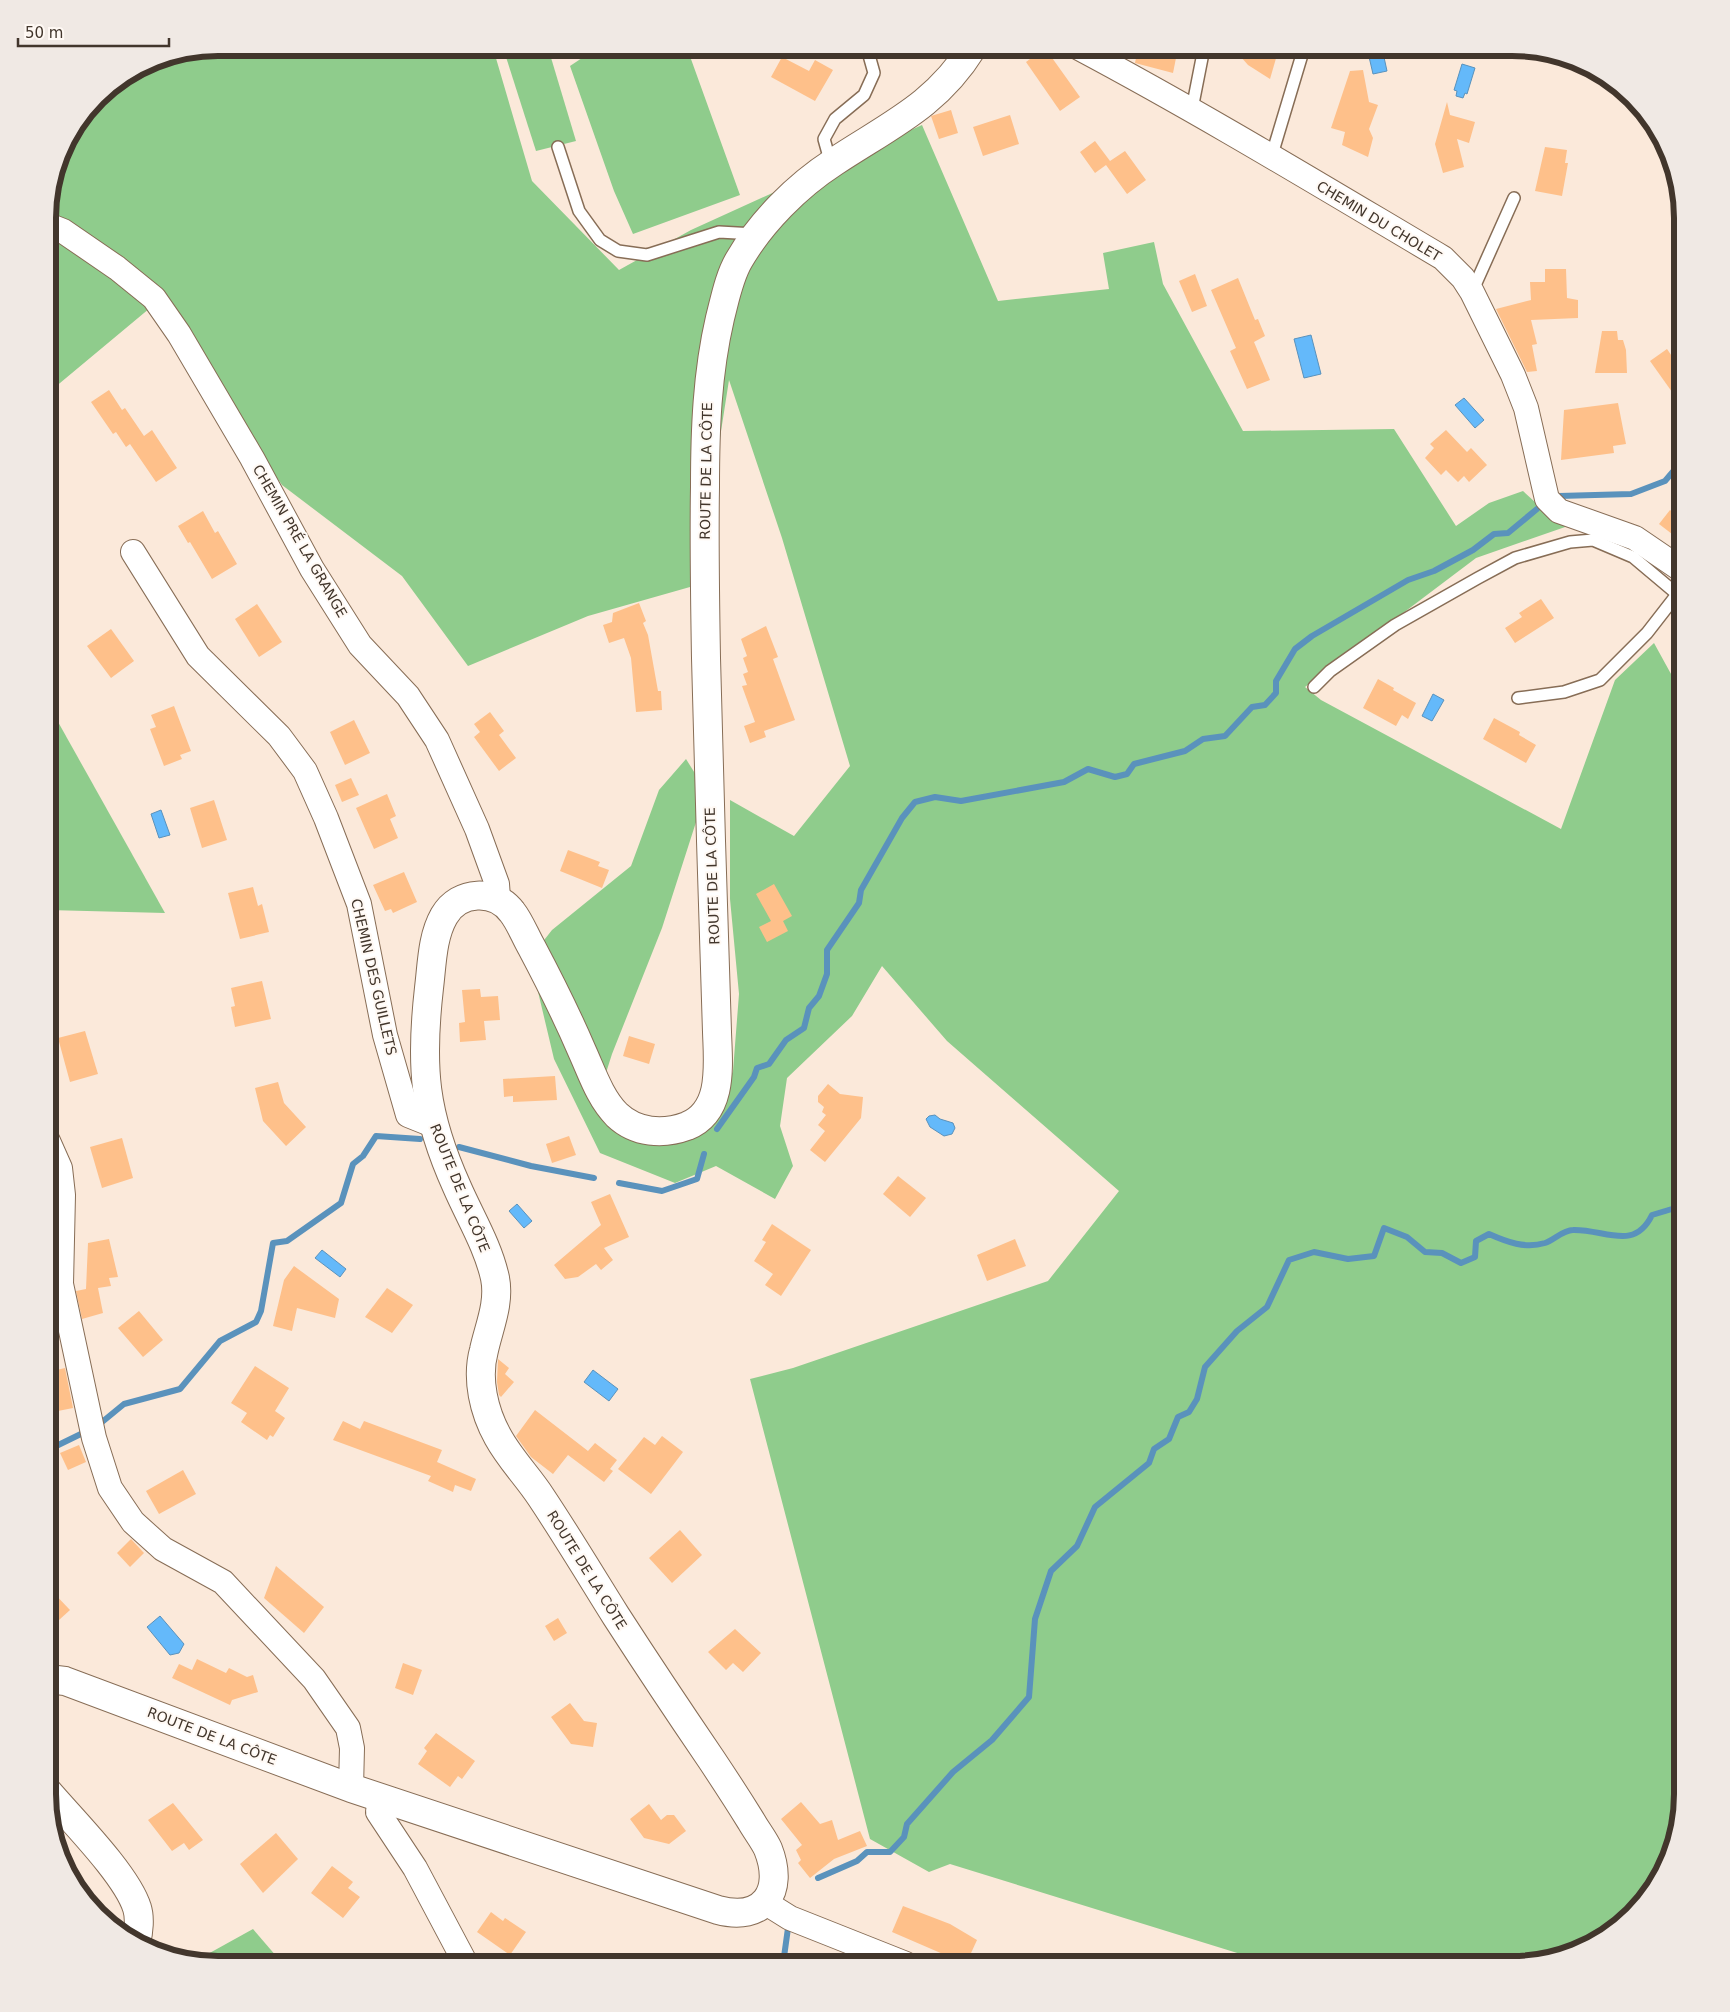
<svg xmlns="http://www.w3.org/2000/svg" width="1730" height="2012" font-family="'DejaVu Sans',sans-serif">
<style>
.green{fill:#8fcc8c}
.water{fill:#64b9fa;stroke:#5a92bc}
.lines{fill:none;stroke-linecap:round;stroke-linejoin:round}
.stream{stroke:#5a92bc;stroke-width:6}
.building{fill:#fec08a}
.lane-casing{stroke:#876d56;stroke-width:14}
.street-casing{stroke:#876d56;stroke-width:26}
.secondary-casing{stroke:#876d56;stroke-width:30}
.lane{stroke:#fff;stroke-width:11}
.street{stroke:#fff;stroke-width:24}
.secondary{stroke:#fff;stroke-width:28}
.labels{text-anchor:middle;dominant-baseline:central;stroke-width:4;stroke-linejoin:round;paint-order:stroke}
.street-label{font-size:14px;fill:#42362c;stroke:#fff9f4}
.rim{fill:none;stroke:#42362c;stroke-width:6}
</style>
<rect width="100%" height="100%" fill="#fbe9da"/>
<!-- green -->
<g class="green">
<path d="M218,48h275l39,133 87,89 72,-40 231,-105 76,176 111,-12 -6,-36 51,-11 9,42 80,147 151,-2 62,97 33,-23 34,-12 25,23 20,12 -92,32 -171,129 16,13 240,129 54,-149 39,-37 28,51v1100l-17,76 -49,59 -49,27 -55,8h-239l-323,-100 -21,8 -59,-33 -120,-460 43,-11 255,-87 71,-90 -172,-150 -65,-75 -30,50 -65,62 -7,48 13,40 -18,33 -59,-33 -41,17 -75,-30 -46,-94 -24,-101 22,-28 79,-64 28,-76 27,-31 20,32 -44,137 -50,126 -14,44 31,39 88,-26 16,-40 6,-77 -9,-95v-99l64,36 56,-70 -68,-228 -53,-158 -32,205 -109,31 -120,50 -66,-90 -120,-91 -126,-182 -108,90v-186l17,-65 40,-52 48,-30z"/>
<path d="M585,48h102l53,147 -107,39 -19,-43 -44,-125 12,-8z"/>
<path d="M549,51l27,90 -40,10 -30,-94z"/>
<path d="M48,704l117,209 -117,-3z"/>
<path d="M253,1929l30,35h-65l-21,-4z"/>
</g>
<!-- water -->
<g class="water">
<path d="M1367,48h15l5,23 -14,3z"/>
<path d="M1462,64l13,4 -8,26 -2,-1 -2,5 -7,-2 1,-5 -3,-1z"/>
<path d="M1311,335l10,39 -17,4 -10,-39z"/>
<path d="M1464,398l20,22 -9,8 -20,-23z"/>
<path d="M1433,694l11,6 -12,21 -10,-5z"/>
<path d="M161,810l9,25 -11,3 -8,-24z"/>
<path d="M935,1115l5,4 13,4 2,5 -3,6 -8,2 -14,-9 -4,-8 3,-3z"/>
<path d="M517,1204l15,17 -8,7 -15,-17z"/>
<path d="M322,1250l24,19 -6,8 -25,-19z"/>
<path d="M593,1370l25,19 -9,12 -25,-19z"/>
<path d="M160,1616l24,28 -5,9 -9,2 -23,-28z"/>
</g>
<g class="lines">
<!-- stream -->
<g class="stream">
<path d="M1559,496l72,-2 34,-13 17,-20"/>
<path d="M717,1129l37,-52 3,-9 12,-4 17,-24 18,-12 5,-20 10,-12 8,-22v-24l32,-47 2,-13 41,-72 13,-16 20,-5 26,4 103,-19 24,-13 27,8 12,-3 7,-10 51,-13 18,-12 22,-3 27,-29 13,-2 11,-12v-12l19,-32 17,-13 96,-56 26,-9 39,-21 21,-16 14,-1 29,-24"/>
<path d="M459,1147l72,19 63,12"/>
<path d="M619,1183l43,8 35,-12 7,-25"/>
<path d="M96,1427l28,-23 56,-15 40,-48 36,-19 5,-11 12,-68 14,-2 54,-38 12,-39 10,-8 13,-20 44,3"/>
<path d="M48,1450l39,-19"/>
<path d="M818,1878l39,-17 10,-9h23l14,-15 3,-13 46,-52 39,-32 37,-43 6,-78 16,-48 26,-25 18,-39 54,-44 5,-14 15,-10 9,-22 11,-5 8,-13 8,-32 32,-36 30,-24 22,-47 25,-8 34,7 26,-3 10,-28 23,9 18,15 17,1 19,10 14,-6 1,-16 13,-7c18,8 36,15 56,9 9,-3 18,-13 28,-13 32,-1 61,22 79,-15l30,-9"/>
<path d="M783,1964l6,-43"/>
</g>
</g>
<!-- building -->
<g class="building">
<path d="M1045,48l35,49 -20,14 -34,-49z"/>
<path d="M1138,48h40l-5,25 -38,-10z"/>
<path d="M1233,48h46l-9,31 -22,-14z"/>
<path d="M782,57l27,14 6,-11 18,10 -18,31 -44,-24z"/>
<path d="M1363,70l6,32 9,3 -9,24 4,9 -5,19 -26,-12 3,-13 -14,-4 19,-57z"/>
<path d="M1447,102l3,13 25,7 -6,21 -12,-4 7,28 -21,6 -8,-29z"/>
<path d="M951,110l7,23 -19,6 -8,-23z"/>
<path d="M1010,115l9,29 -36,12 -10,-29z"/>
<path d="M1095,141l15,20 15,-10 21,29 -19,14 -21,-29 -11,8 -15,-21z"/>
<path d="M1545,147l22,3 -2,13h3l-6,33 -27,-5z"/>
<path d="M1545,269h21l1,29 11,2v18l-47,2 6,24 -5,1 5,26 -10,1 -31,-63 35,-9 -1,-18h15z"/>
<path d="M1195,274l12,32 -15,6 -13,-31z"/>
<path d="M1238,278l17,42 3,-1 7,17 -11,6 16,38 -23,9 -17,-38 6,-3 -25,-58z"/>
<path d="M1602,331h15l1,9h5l3,10 1,23h-32z"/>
<path d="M1667,349l15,22v35l-32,-45z"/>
<path d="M109,390l13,20 3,-2 19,28 8,-6 25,38 -21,14 -26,-38 -4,3 -10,-15 -3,2 -22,-32z"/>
<path d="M1618,403l8,41 -13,2 1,7 -53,7 3,-50z"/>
<path d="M1446,430l21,22 4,-4 16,17 -18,17 -5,-6 -6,6 -12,-12 -5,5 -16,-17 9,-10 -4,-4z"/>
<path d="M1670,510l12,9 -10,15 -13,-10z"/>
<path d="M203,511l12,22 3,-2 19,33 -25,15 -22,-37 -2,1 -10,-17z"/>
<path d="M1541,599l13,19 -39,25 -10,-15 17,-11 -3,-4z"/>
<path d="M639,603l7,18 -3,2 5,12 10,56h3l1,19 -26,2 -5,-54 -7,-20 -15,5 -6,-18 9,-3 1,-9z"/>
<path d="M257,604l25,38 -23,15 -24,-38z"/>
<path d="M766,626l12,31 -5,2 22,61 -31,11 2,6 -16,6 -6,-17 11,-4 -13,-36 5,-1 -4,-11 5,-2 -5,-14 4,-2 -6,-17z"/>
<path d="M111,629l23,32 -23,17 -24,-32z"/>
<path d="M1378,679l16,9 -1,2 23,13 -8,16 -6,-4 -6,11 -33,-18z"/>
<path d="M174,706l17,45 -11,4 2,4 -18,7 -14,-37 6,-2 -5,-12z"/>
<path d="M490,712l14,19 -5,4 17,23 -17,13 -25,-34 6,-5 -6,-8z"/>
<path d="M1494,718l26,14 -1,3 17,10 -10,18 -43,-24z"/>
<path d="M354,720l16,33 -25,12 -15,-33z"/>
<path d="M351,778l8,17 -17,7 -7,-17z"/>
<path d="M387,794l9,22 -6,3 8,19 -24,11 -18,-41z"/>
<path d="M214,800l13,40 -25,8 -12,-40z"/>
<path d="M568,850l32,12 -2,4 11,4 -7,18 -42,-17z"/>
<path d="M404,872l13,30 -24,11 -2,-4 -6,2 -12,-26z"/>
<path d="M774,884l18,32 -9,5 5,10 -21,11 -8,-15 12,-6 -15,-27z"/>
<path d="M253,887l5,19 4,-2 7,28 -29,7 -12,-46z"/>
<path d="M262,981l9,38 -36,8 -4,-20 4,-1 -4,-18z"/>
<path d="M480,989l1,8 17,-1 2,24 -16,1 2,19 -26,2 -1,-19 6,-1 -3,-32z"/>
<path d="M85,1031l13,43 -28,8 -12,-44z"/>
<path d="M629,1036l26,8 -6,20 -26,-8z"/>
<path d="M555,1076l2,24 -44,2v-6l-9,1 -1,-18z"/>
<path d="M278,1082l6,21 22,24 -20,19 -23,-25 -8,-33z"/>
<path d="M828,1084l12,10 23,3 -2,21 -36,44 -15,-12 15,-19 -7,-6 8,-10 -4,-3 2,-5 -6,-5v-6z"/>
<path d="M569,1136l7,19 -24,8 -6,-19z"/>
<path d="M122,1138l11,40 -31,10 -12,-41z"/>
<path d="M898,1176l28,22 -16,19 -27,-23z"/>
<path d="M610,1194l19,43 -25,11 9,12 -12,10 -5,-6 -18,13 -13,2 -11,-14 47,-40 -10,-23z"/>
<path d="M772,1224l39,26 -30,46 -16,-11 8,-11 -19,-13 12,-19 -4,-2z"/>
<path d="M109,1239l9,38 -9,1 2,8 -13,2 5,25 -21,6 -6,-28 10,-2 2,-46z"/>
<path d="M1015,1239l11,27 -39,15 -10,-26z"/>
<path d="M294,1266l45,33 -4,19 -38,-10 -5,23 -19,-5 11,-46z"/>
<path d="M387,1288l26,17 -21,28 -27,-16z"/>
<path d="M139,1311l24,29 -20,17 -25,-29z"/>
<path d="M498,1359l11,9 -4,6 9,8 -13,15 -2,-2 -2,-13z"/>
<path d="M255,1366l34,22 -14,23 10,7 -12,19 -3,-2 -3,5 -26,-18 6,-9 -16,-10z"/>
<path d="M65,1368l8,40 -20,4 -3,-15 -2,1v-26z"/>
<path d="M535,1410l53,41 7,-8 22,17 -7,9 3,2 -9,11 -36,-27 -15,19 -22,-17 -15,-21z"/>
<path d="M343,1421l17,8 4,-8 78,29 -5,12 39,17 -5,12 -16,-6 -2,7 -25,-11 3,-5 -98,-36z"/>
<path d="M662,1436l21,16 -32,42 -33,-25 26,-32 11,8z"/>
<path d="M79,1445l7,17 -18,8 -8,-17z"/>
<path d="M183,1470l13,24 -37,20 -13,-23z"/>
<path d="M680,1530l22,25 -30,28 -23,-25z"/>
<path d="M131,1539l13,14 -14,14 -13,-14z"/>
<path d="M276,1566l48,41 -20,26 -40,-35z"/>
<path d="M48,1587l22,23 -22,20z"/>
<path d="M558,1618l9,15 -13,8 -9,-15z"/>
<path d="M735,1629l26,24 -18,19 -10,-9 -7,7 -18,-18z"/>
<path d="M197,1659l29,14 3,-5 18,9 6,-2 5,17 -26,8 -2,5 -58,-27 7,-14 13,6z"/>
<path d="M403,1663l19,7 -9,25 -18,-7z"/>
<path d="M570,1703l14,18 13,2 -4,24 -22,-3 -20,-27z"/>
<path d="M436,1733l39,28 -13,18 -4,-3 -8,11 -32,-23 9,-13 -3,-3z"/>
<path d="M801,1802l19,22 12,-4 6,20 22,-9 7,15 -33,13 -24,19 -12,-15 3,-3 -5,-10 6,-5 -21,-26z"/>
<path d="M173,1803l30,37 -14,10 -5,-7 -12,8 -24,-31z"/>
<path d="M649,1804l12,16 6,-5h7l12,16 -17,13 -25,-6 -14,-19z"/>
<path d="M276,1833l22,26 -35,34 -23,-29z"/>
<path d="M332,1866l21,16 -5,6 12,9 -17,21 -32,-25z"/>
<path d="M903,1906l47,18 27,16 -11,24 -74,-32z"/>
<path d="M491,1912l12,9 2,-3 21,14 -16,23 -33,-23z"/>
</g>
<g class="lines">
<!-- lane casing -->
<g class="lane-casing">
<g id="lane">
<path d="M1192,109l12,-61"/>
<path d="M558,147l21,64 21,29 18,11 29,4 72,-23 36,2"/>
<path d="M1271,158l33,-110"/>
<path d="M831,164l-7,-25 11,-20 29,-24 10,-22 -7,-25"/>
<path d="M1472,292l42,-94"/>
<path d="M1314,687l16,-16 65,-46 83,-47 37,-20 55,-16 23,-2 40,17 44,37"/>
<path d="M1518,698l46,-6 36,-12 47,-47 35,-45"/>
</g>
</g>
<!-- street casing -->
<g class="street-casing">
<g id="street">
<path d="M1079,48c124,66 244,139 364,210l20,20 9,14 41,83 13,33 21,91 12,12 76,27 47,32"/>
<path d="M48,225l15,6 54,37 37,30 25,36 73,124 60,111 48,76 48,51 29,44 40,89 20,55 1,14"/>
<path d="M133,552l65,104 81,80 26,35 21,47 33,86 26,131 23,80 25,10"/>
<path d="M48,1141l12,27 3,27 -2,89 33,154 16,50 23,34 30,27 60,33 91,97 34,49 4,20 -1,40"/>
<path d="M380,1798l-2,14 37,56 51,96"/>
<path d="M766,1903l24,15 116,46"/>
</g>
</g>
<!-- secondary casing -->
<g class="secondary-casing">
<g id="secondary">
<path d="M48,1679l17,2 286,107 367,122c45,12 67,-18 50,-61 -4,-9 -12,-19 -17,-28 -13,-21 -26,-41 -40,-62 -32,-47 -64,-95 -95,-143 -25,-40 -49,-80 -75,-119 -13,-20 -31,-38 -43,-60 -14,-25 -22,-58 -14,-87 5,-23 16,-47 11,-72 -7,-32 -25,-61 -38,-91 -33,-73 -37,-120 -28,-199 3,-24 3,-51 15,-72 15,-26 51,-27 68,-4 8,10 13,24 20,36 18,34 35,68 50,103 10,22 18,47 35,64 19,18 46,20 70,11 37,-15 31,-62 30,-94 -4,-125 -8,-249 -11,-374 -1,-57 -2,-114 -1,-171 0,-57 2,-113 15,-169 5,-19 9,-41 19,-58 22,-38 58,-74 95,-98 54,-36 102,-56 138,-114"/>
<path d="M48,1792c23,27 79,83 89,116 3,9 2,24 -1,34"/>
</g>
</g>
<!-- lane -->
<use href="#lane" class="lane"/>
<!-- street -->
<use href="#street" class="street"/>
<!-- secondary -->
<use href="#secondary" class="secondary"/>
</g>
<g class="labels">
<!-- street labels -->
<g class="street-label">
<text transform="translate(1379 221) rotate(31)">CHEMIN DU CHOLET</text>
<text transform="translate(706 471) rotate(-89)">ROUTE DE LA CÔTE</text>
<text transform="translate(300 541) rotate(60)">CHEMIN PRÉ LA GRANGE</text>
<text transform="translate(712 876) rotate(-92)">ROUTE DE LA CÔTE</text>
<text transform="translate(374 977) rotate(77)">CHEMIN DES GUILLETS</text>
<text transform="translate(460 1188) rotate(68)">ROUTE DE LA CÔTE</text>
<text transform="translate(587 1570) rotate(58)">ROUTE DE LA CÔTE</text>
<text transform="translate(212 1736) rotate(21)">ROUTE DE LA CÔTE</text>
</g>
</g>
<!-- crop -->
<path d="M0 0H1730V2012H0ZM218 56H1512A162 162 0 0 1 1674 218V1794A162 162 0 0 1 1512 1956H218A162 162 0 0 1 56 1794V218A162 162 0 0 1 218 56Z" fill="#f0e9e4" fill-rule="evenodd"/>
<path class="rim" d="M218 56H1512A162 162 0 0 1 1674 218V1794A162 162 0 0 1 1512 1956H218A162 162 0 0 1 56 1794V218A162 162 0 0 1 218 56Z"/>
<!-- scale -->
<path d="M18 38v8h151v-8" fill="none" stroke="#42362c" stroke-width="2.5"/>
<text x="25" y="38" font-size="15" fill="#42362c" stroke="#fff9f4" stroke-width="4" paint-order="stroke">50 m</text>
</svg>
